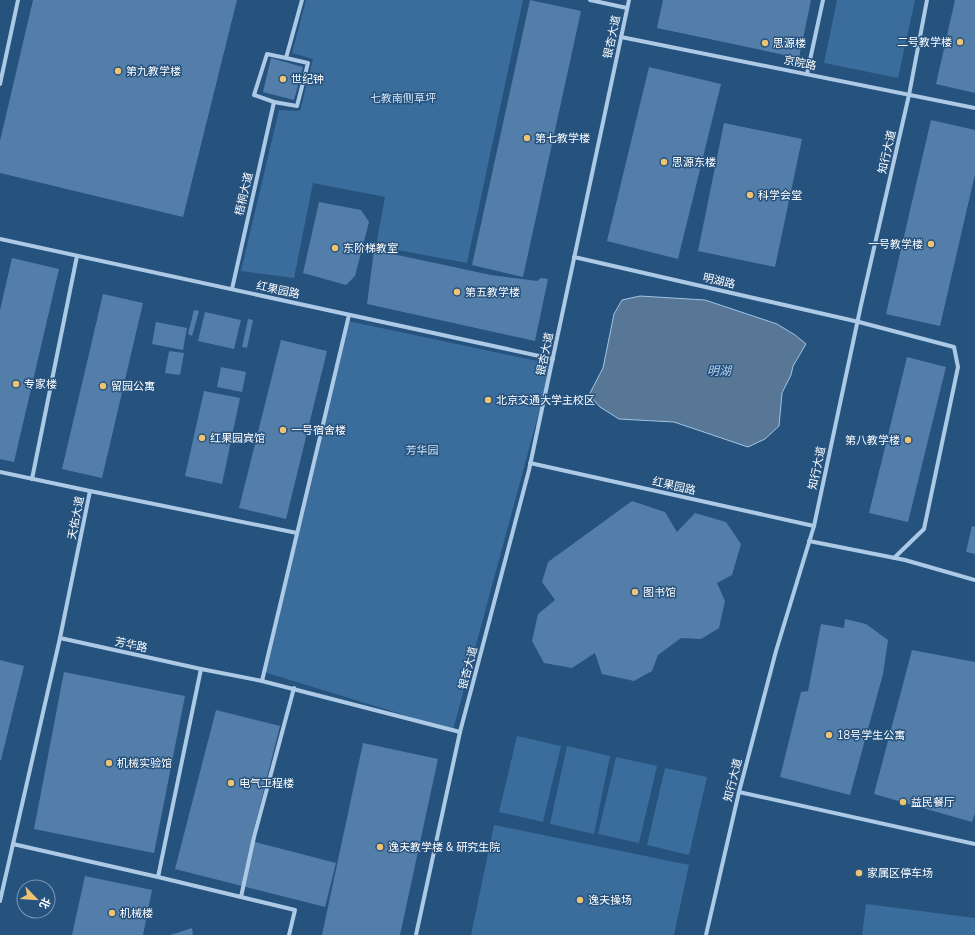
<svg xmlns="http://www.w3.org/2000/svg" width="975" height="935" font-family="'Nunito Sans','Noto Sans SC',sans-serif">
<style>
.green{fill:#3a6c9c}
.water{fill:#587797;stroke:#a1c5e6}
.building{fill:#537ea9}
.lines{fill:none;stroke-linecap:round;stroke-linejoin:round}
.street{stroke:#acc9e5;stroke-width:4}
.poi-dot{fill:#eec371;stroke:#26527e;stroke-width:1.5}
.labels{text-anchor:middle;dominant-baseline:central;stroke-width:3;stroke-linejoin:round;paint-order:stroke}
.street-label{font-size:11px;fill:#fff;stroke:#26527e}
.poi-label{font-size:11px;fill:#fff;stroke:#26527e;text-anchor:start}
.park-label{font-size:11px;fill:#cfe2f4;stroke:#26527e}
.water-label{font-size:12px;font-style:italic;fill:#b7d3ed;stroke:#26527e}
</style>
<rect width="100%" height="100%" fill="#26527e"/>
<!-- green -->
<g class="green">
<path d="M306,0h217l-56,263 -91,-17 9,-49 -72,-14 -19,95 -53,-7 38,-161 21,1 13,-52 -21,-6z"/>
<path d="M837,0h78l-17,78 -74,-15z"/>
<path d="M348,321l204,43 -99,366 -189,-58z"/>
<path d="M517,736l44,10 -18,76 -44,-10z"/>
<path d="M567,746l43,10 -16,78 -44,-10z"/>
<path d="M616,757l41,9 -18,77 -41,-9z"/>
<path d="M665,768l42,9 -18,78 -42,-10z"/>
<path d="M494,825l195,40 -15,70h-203z"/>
<path d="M866,904l109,14v17h-113z"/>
</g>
<!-- water -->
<path class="water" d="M640,296l65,4 72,24 18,11 11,9 -13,22 -2,9 -9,18 -3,33 -14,13 -17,8 -74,-25 -55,-3 -19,-12 -11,-12 14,-27 11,-54 8,-14z"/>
<!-- building -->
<g class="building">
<path d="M33,0h204l-54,217 -183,-44v-32z"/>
<path d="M530,0l51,11 -58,266 -51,-12z"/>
<path d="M663,0h148l-12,58 -142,-30z"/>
<path d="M955,0h20v93l-39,-9z"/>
<path d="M271,58l32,9 -9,33 -31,-8z"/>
<path d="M649,67l72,17 -43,175 -71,-18z"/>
<path d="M931,120l44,10v44l-35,152 -54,-12z"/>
<path d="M724,123l78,16 -27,128 -77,-16z"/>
<path d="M319,202l42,8 8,12 -14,54 -9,9 -43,-12z"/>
<path d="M374,250l117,25 46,6 4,-3 7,1 -13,62 -168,-37z"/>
<path d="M12,258l47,11 -45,193 -14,-3v-149z"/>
<path d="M103,294l40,9 -41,175 -40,-9z"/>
<path d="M194,310l5,1 -7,25 -4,-2z"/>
<path d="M205,312l36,8 -7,29 -36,-8z"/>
<path d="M248,319l5,1 -6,28 -5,-1z"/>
<path d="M156,322l31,6 -4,22 -31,-6z"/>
<path d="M281,340l46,11 -41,168 -47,-11z"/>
<path d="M169,351l15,2 -4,22 -15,-2z"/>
<path d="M907,357l39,10 -38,155 -39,-9z"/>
<path d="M221,367l25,5 -4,20 -25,-5z"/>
<path d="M204,391l36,7 -18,86 -37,-8z"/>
<path d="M632,501l33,11 12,20 18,-19 31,9 15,22 -9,31 -15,8 8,18 -6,27 -18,11 -20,-1 -23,17 -6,16 -18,10 -32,-7 -7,-21 -23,15 -28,-5 -12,-22 6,-27 17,-14 -13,-18 6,-20z"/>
<path d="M972,526l3,1v27l-9,-2z"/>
<path d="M845,619l21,5 22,16 -5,34 -33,121 -70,-18 21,-85 7,-1 13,-67 23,4z"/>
<path d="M912,650l63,12v151l-3,9 -98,-28z"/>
<path d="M0,660l24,6 -23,94h-1z"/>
<path d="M64,672l121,24 -31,157 -120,-24z"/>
<path d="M216,710l64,16 -29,115 85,22 -11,44 -150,-38z"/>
<path d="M363,743l75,16 -38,176h-78z"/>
<path d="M85,876l67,14 -9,45h-71z"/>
<path d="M192,928l1,7h-23z"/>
</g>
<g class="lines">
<!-- street -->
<g class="street">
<path d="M590,0l37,8"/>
<path d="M621,37l354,71"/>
<path d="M807,74l16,-74"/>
<path d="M0,84l18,-84"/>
<path d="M274,102l-20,-7 13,-41 19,4"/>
<path d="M0,239l553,120"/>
<path d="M574,257l285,65 95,25 4,20 -34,162 -30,29"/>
<path d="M232,289l42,-187 23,4 11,-43 -22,-5 16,-58"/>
<path d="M530,463l284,63"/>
<path d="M0,472l90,19 -30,147"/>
<path d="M32,479l45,-223"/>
<path d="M90,491l207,42"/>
<path d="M809,541l96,19 70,20"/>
<path d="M262,681l87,-366"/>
<path d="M739,792l236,52"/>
<path d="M13,844l145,33 43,-208"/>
<path d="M158,877l83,20 13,-60 40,-149"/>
<path d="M241,897l54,13 -6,25"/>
<path d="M0,901l60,-263 141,31 61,12 198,51"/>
<path d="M416,935l44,-203 69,-262 100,-470"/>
<path d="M706,935l33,-143 37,-141 38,-125 47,-221 48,-210 18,-95"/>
</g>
</g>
<!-- markers -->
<g class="poi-dot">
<circle cx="960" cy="42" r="4"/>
<circle cx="765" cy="43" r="4"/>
<circle cx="118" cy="71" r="4"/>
<circle cx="283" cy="79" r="4"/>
<circle cx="527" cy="138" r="4"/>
<circle cx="664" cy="162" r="4"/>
<circle cx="750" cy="195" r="4"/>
<circle cx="931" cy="244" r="4"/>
<circle cx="335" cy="248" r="4"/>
<circle cx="457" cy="292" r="4"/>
<circle cx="16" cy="384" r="4"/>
<circle cx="103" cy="386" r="4"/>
<circle cx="488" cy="400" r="4"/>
<circle cx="283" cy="430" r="4"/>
<circle cx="202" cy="438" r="4"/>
<circle cx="908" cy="440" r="4"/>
<circle cx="635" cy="592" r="4"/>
<circle cx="829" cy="735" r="4"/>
<circle cx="109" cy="763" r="4"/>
<circle cx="231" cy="783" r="4"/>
<circle cx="903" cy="802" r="4"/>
<circle cx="380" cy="847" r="4"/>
<circle cx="859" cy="873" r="4"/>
<circle cx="580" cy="900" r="4"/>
<circle cx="112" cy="913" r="4"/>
</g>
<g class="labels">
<!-- street labels -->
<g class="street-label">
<text transform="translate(612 37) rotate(-78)">银杏大道</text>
<text transform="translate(800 63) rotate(11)">京院路</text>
<text transform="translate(887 152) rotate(-77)">知行大道</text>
<text transform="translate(244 194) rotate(-77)">梧桐大道</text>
<text transform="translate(719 281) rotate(13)">明湖路</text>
<text transform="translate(278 290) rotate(12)">红果园路</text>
<text transform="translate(545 354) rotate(-78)">银杏大道</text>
<text transform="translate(817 468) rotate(-78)">知行大道</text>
<text transform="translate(674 486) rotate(13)">红果园路</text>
<text transform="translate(76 518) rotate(-79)">天佑大道</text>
<text transform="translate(131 645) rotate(12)">芳华路</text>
<text transform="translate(468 668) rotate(-75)">银杏大道</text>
<text transform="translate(733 780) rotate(-76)">知行大道</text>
</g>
<!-- poi labels -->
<g class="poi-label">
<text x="952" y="42" text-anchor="end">二号教学楼</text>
<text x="773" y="43">思源楼</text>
<text x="126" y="71">第九教学楼</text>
<text x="291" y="79">世纪钟</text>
<text x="535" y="138">第七教学楼</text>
<text x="672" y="162">思源东楼</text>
<text x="758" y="195">科学会堂</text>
<text x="923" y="244" text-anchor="end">一号教学楼</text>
<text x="343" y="248">东阶梯教室</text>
<text x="465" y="292">第五教学楼</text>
<text x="24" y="384">专家楼</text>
<text x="111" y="386">留园公寓</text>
<text x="496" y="400">北京交通大学主校区</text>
<text x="291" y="430">一号宿舍楼</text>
<text x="210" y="438">红果园宾馆</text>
<text x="900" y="440" text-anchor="end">第八教学楼</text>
<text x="643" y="592">图书馆</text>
<text x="837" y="735">18号学生公寓</text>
<text x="117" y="763">机械实验馆</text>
<text x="239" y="783">电气工程楼</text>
<text x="911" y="802">益民餐厅</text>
<text x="388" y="847">逸夫教学楼 &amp; 研究生院</text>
<text x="867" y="873">家属区停车场</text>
<text x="588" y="900">逸夫操场</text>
<text x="120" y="913">机械楼</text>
</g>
<!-- park labels -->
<g class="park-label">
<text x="403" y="98">七教南侧草坪</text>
<text x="422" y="450">芳华园</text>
</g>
<!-- water labels -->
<g class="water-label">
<text x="719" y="371">明湖</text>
</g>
</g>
<!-- north arrow -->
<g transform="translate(36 899) rotate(115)"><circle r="19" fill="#26527e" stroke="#7d97b2"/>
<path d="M0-3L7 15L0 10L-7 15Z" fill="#eec371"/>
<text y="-6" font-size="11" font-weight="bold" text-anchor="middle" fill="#ffffff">北</text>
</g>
</svg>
